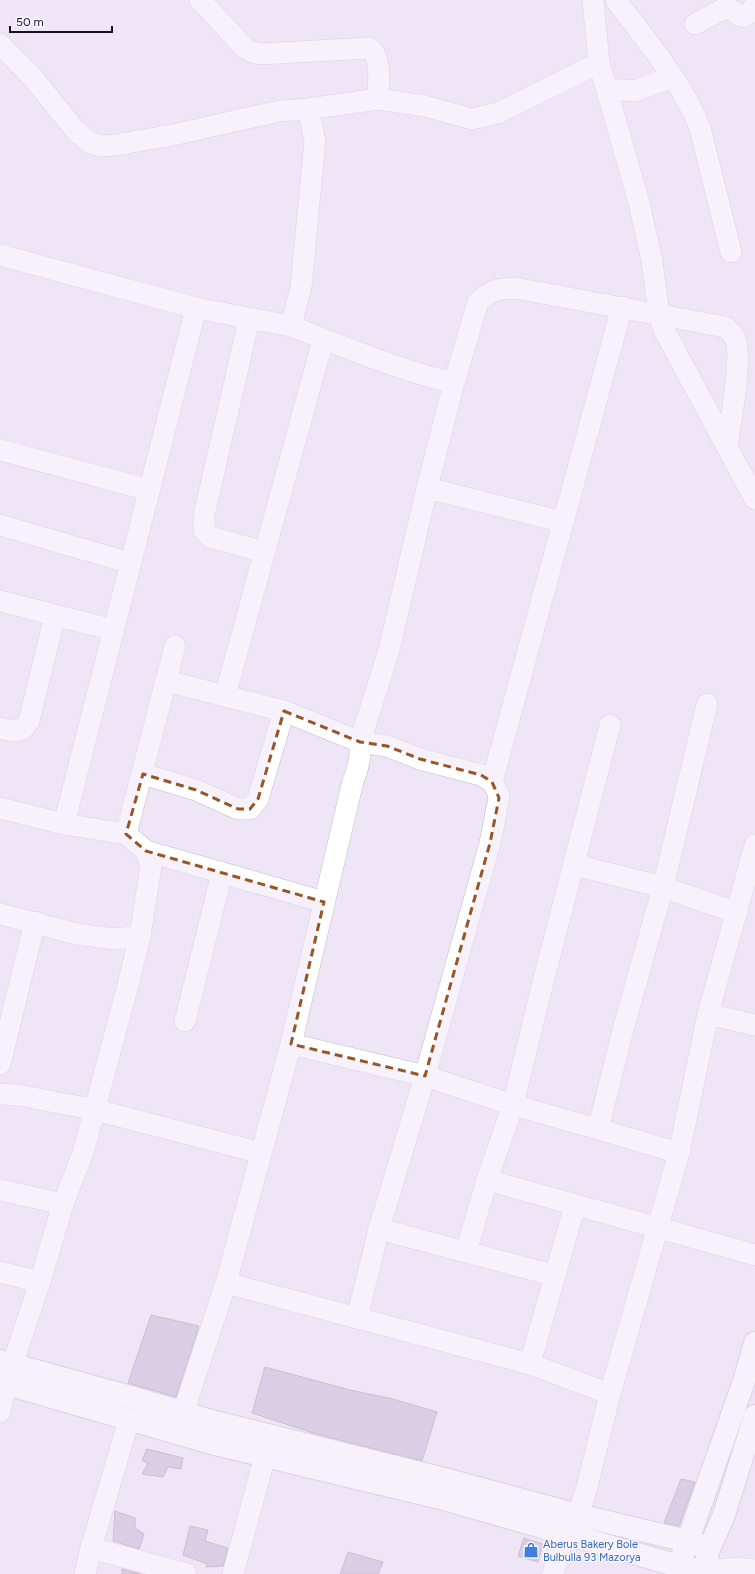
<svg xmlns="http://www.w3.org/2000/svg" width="755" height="1574" font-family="Figtree,sans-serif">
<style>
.building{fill:#c1b1d2;stroke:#9992a1}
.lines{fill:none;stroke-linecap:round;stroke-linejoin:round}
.minor-casing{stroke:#c1baca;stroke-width:22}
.major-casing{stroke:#c1baca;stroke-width:24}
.minor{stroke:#fff;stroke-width:21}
.major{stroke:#fff;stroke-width:22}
.marked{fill:none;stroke:#985526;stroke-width:3;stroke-dasharray:8 5;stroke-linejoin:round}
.labels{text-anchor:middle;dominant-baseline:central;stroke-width:3;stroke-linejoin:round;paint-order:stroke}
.shop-label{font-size:11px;fill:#366cbe;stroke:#f9f4ff;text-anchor:start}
</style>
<rect width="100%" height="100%" fill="#eee6f6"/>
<!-- building -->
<g class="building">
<path d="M151,1315l48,11 -23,71 -48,-14z"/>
<path d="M265,1367l85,23 43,9 44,13 -15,49 -106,-27 -64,-21z"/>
<path d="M147,1449l36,9 -2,11 -13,-2 -5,10 -21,-3 6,-10 -6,-4z"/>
<path d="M681,1479l14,3 -16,44 -15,-3z"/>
<path d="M115,1511l20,7v10l9,6 -5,15 -26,-8z"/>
<path d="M190,1526l18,4 -3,11 23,7 -5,18 -17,1 1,-3 -24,-9z"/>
<path d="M524,1538l19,6 -5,18 -20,-6z"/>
<path d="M348,1552l35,10 -5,12h-38z"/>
<path d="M122,1569l19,5h-19z"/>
</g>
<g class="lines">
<!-- minor casing -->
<g class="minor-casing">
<g id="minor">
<path d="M200,0l45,48 7,4 9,2 108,-6c14,9 9,37 9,51"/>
<path d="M593,0l6,63 40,140 13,58 7,53 5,16 91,169"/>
<path d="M616,0c30,41 65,80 84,128l31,124"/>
<path d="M695,24l30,-16c17,3 14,19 30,-2"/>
<path d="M0,44l34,35 42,52 14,12 12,3 14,-1 61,-11 103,-23 28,-2 70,-10 47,7 47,13 26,-6 101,-50"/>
<path d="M607,89l27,2 39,-14"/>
<path d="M308,109l7,32 -14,146 -10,39c54,21 107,44 163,57"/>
<path d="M0,255l196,53 95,18"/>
<path d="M249,320l-45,195v15l6,7 55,15"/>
<path d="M0,450l149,40"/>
<path d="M427,488l136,34"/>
<path d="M0,525l130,38"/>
<path d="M0,601l113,29"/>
<path d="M166,681l118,30 76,31 27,4 33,13 61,16 11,7 5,8 2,8 -9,45 -65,233 -46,153 -22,89"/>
<path d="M225,696l98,-356"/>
<path d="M610,725l-67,257 -30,123 -26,75 268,75"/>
<path d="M0,728l13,3 11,-3 5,-7 26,-105"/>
<path d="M143,774l53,16 42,19h12l8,-10 26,-88"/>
<path d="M492,782l130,-475"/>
<path d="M0,808l64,16 62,10"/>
<path d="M64,824l132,-516"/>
<path d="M146,851l178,51"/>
<path d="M575,865l88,22 44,-183"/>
<path d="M0,914l77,20 37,5 26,-3"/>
<path d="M708,1014l47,11"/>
<path d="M185,1021l37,-148"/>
<path d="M291,1044l134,32 88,29 85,24 26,-103 39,-139 74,26"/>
<path d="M0,1064l35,-142"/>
<path d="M0,1094l18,1 78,15 165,43"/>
<path d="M598,1129l81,24"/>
<path d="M0,1190l63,14"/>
<path d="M379,1229l174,46"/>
<path d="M466,1252l21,-72"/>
<path d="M0,1272l40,10"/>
<path d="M226,1283l304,81 80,30"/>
<path d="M530,1364l45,-159"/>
<path d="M0,1412l6,-28 34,-102 23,-78 20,-51 45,-168 12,-49 11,-70 -5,-15 -20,-17 49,-188"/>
<path d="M183,1413l43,-130 65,-239 62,-263c6,-13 8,-24 7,-39l29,-92 38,-162 27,-105 24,-81c13,-12 19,-13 37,-14l210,39c3,3 7,6 9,9 10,16 -4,89 -7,110"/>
<path d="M578,1515l9,-28 23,-93 69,-241 29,-139 47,-169"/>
<path d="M91,1548l95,26"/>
<path d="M704,1571l34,-3 17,2"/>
<path d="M85,1574l6,-26 38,-128"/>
<path d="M233,1574l32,-118"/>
<path d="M553,1574l11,-41"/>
</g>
</g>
<!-- major casing -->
<g class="major-casing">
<g id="major">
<path d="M0,1361l131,36 80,24 233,58 134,36 109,26 22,8"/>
<path d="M0,1382l211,61 229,55 239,68 25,5"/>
<path d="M683,1554l61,-173 11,-38"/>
<path d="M706,1563l3,-14 15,-34 31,-99"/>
</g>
</g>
<!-- minor -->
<use href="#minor" class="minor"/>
<!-- major -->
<use href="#major" class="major"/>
</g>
<!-- marked area -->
<path d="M0 0H755V1574H0ZM284,711l76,31 27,4 33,13 61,16 11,7 7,16 -9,45 -65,233 -134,-32 33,-142 -178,-51 -20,-17 17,-60 53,16 42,19h12l8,-10z" fill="#eee6f6" fill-opacity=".55" fill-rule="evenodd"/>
<path class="marked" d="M284,711l76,31 27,4 33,13 61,16 11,7 7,16 -9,45 -65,233 -134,-32 33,-142 -178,-51 -20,-17 17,-60 53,16 42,19h12l8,-10z"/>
<!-- icons -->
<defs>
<g id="shop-bare" transform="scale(1.2)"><path d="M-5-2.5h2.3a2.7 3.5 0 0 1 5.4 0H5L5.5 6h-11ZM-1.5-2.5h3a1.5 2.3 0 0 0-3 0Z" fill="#3f7fe0" stroke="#f9f4ff" stroke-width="2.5" paint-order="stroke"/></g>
</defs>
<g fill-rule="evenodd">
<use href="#shop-bare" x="531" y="1550"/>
</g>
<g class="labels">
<!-- shop labels -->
<g class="shop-label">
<text x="543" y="1544">Aberus Bakery Bole<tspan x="543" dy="13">Bulbulla 93 Mazorya</tspan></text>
</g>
</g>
<!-- scale -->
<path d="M10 26v6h102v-6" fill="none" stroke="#161319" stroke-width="2"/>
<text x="16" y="26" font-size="12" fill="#161319" stroke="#f9f4ff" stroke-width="3" paint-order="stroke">50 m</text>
</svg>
